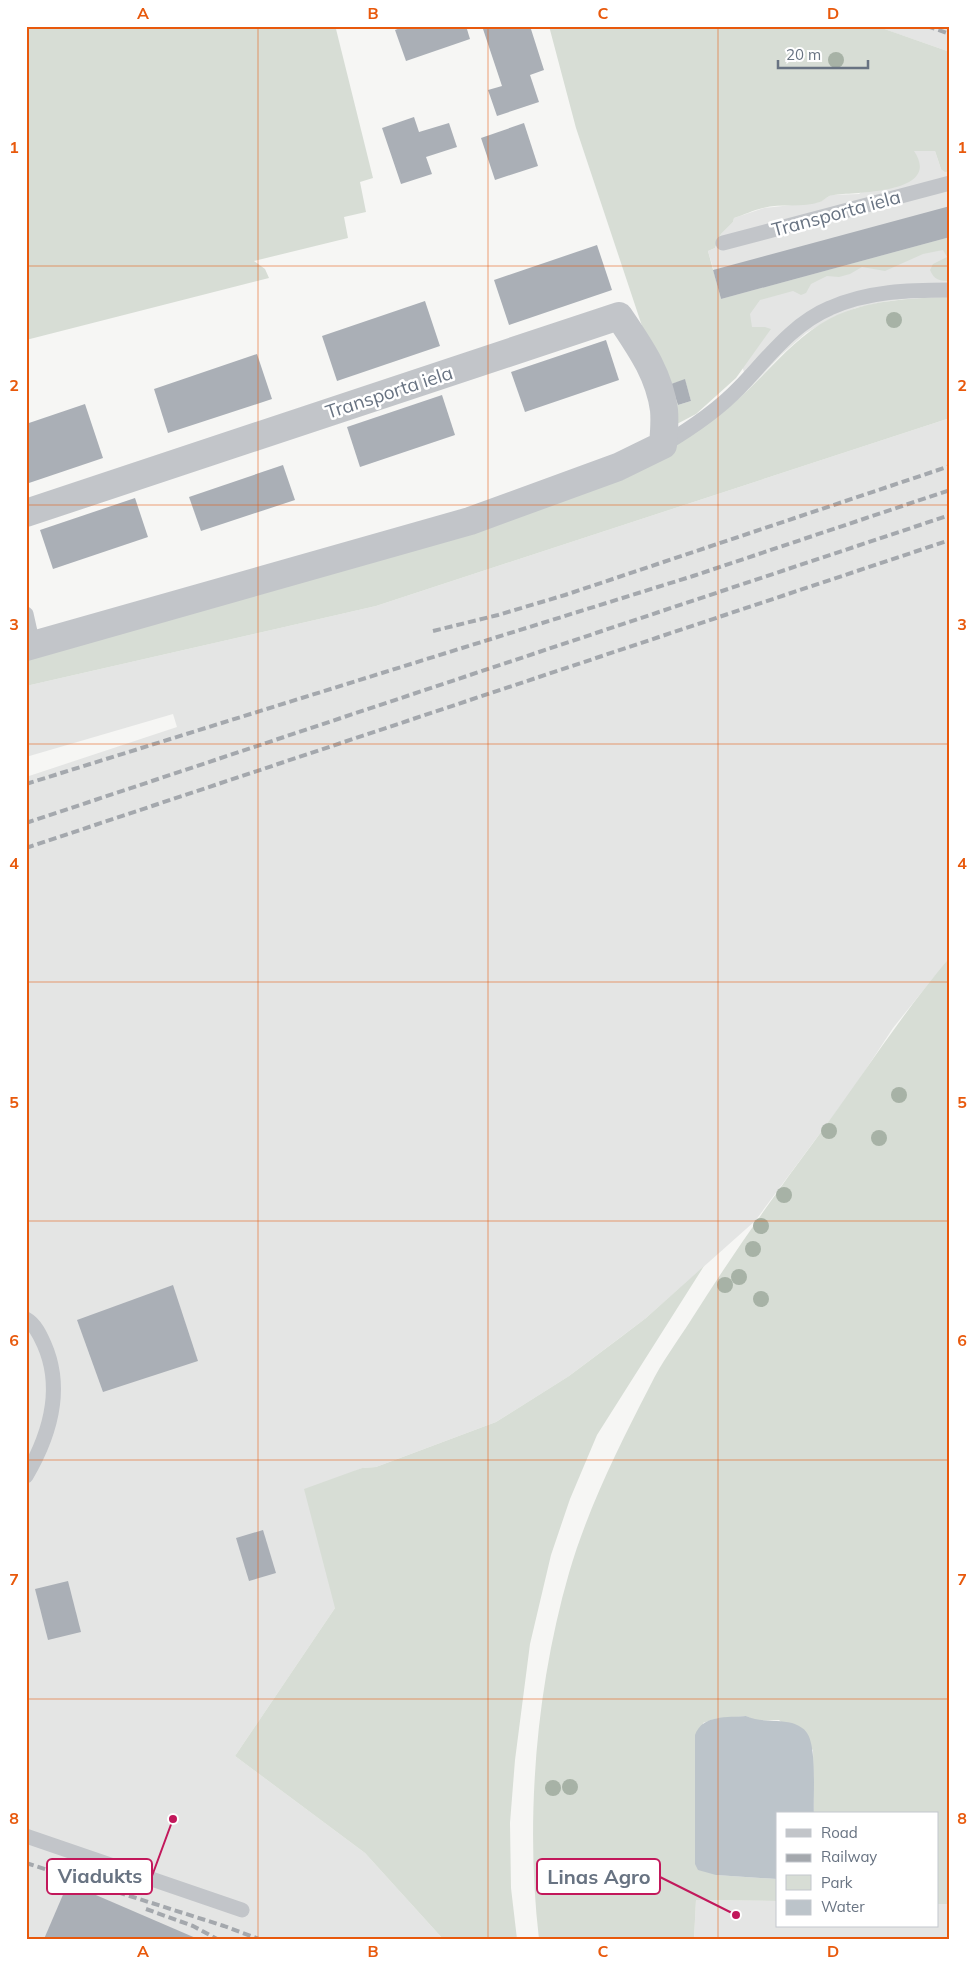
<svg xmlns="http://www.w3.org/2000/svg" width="976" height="1965" font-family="Mulish,sans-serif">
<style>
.built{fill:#e4e5e4}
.green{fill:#d7ddd5;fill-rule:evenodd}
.water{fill:#bcc4ca}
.building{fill:#aaafb6}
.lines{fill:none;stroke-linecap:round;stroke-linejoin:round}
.lane{stroke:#c2c5c9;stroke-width:15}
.street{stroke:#c2c5c9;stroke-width:28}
.rail{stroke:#a4a8ad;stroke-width:4;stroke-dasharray:8 4;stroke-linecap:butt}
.tree{fill:#a7b2a6}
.grid{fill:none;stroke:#e8590c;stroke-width:1;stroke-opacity:0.55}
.labels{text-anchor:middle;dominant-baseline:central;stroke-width:5;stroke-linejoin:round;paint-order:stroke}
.street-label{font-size:19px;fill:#687382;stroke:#fff}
.leader{fill:none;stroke:#c2185b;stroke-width:2}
.callout-dot{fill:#c2185b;stroke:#fff;stroke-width:2}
.callout{fill:#fff;stroke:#c2185b;stroke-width:2}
.callout-label{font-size:20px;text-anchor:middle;font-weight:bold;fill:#687382}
.neatline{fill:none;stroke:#e8590c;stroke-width:2}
.grid-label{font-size:16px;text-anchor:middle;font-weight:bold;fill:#e8590c}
</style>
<rect width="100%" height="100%" fill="#f6f6f4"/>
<!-- built -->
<g class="built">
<path d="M876,26h74v26l-63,-22z"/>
<path d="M913,151h22l6,18 9,-2v130l-38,1 -29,4 -27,6 -24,10 -26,15 -25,22 -32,34 -41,-138 7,-3 6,-14 12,-12 1,-4 30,-10 56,-6 11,-7 28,-1z"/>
<path d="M950,418v539l-57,71 -40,61 -98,132 -109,97 -77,58 -73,46 -120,45 -14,1 -25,11 -2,129 -100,148 130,97 78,86h-417v-1162l151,-50 -4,-13 -147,43v-71l350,-80z"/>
<path d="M696,1900l81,1v25h160v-22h13v35h-256z"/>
</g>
<!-- green -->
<g class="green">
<path d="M26,26h317l-7,3 37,149 -13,4 6,30 -22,5 4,21 -94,23 11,8 4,9 -243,62z"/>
<path d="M549,26h327l74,26v119l-5,1 -4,-3 -6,-18h-21c29,43 -58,41 -80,44 -6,0 -9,5 -14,7 -17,6 -39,1 -57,6 -10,2 -19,7 -29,10l-1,4 -12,12 -6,14 -7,3 13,48 229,-62v44c-10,0 -16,-1 -20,-11l3,-6 14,-7 -4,-7 -20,4 -38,17 -23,-4 -12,7 -11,3 -12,-1 -16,8 -5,9 -5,2 -8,-4 -33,9 -10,14 2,13h13l6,2 -35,49 -40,36 -21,11 -99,-297zM685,380l6,21 -13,4 -7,-21z"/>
<path d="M950,297v121l-574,188 -350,80v-30l627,-197c34,-20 66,-41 95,-69 27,-26 49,-54 83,-72 36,-18 79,-20 119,-21z"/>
<path d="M950,957v947h-13v-90h-123l-1,-64 -34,-30 -23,1 -10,-5 -32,3 -11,4 13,152 61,4v22l-81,-1 -2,39h-155c-14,-118 -3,-252 30,-366 19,-65 50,-127 81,-187 11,-23 27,-44 41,-66 39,-62 81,-122 125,-181 45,-61 85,-124 134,-182z"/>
<path d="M704,1266l-107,169 -27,64 -19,56 -21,89 -15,116 -5,63 1,65 6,51h-74l-78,-86 -130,-97 100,-148 -31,-119 58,-21 14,-1 120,-45 73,-46 52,-39 25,-19z"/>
</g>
<!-- water -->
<path class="water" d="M746,1716c15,7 30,3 46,7 6,2 12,5 15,10 10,14 6,63 7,81h-37v65l-61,-4 -18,-5 -3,-6v-129c8,-21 32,-17 51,-19z"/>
<!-- building -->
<g class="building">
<path d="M405,26h61l4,13 -64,22 -11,-31z"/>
<path d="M482,26h48l14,44 -14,5 9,27 -42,14 -9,-26 14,-4z"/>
<path d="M414,117l5,15 30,-9 8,24 -31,10 6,17 -31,10 -19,-56z"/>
<path d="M524,123l14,43 -43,14 -14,-42z"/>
<path d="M950,206v31l-229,62 -8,-29z"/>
<path d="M597,245l15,45 -103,35 -15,-45z"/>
<path d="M425,301l15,45 -103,35 -15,-45z"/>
<path d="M606,340l13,40 -94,32 -14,-40z"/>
<path d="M257,354l15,45 -104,34 -14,-44z"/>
<path d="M685,379l6,22 -13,4 -7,-21z"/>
<path d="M442,395l13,40 -95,32 -13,-40z"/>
<path d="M85,404l18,54 -77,26v-60z"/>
<path d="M283,465l12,35 -94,31 -12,-34z"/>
<path d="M135,498l13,39 -95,32 -13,-39z"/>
<path d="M173,1285l25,76 -95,31 -26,-72z"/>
<path d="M263,1530l13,43 -27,8 -13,-43z"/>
<path d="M68,1581l13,51 -33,8 -13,-51z"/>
<path d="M68,1883l130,56h-154z"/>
</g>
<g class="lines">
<!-- lane -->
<g class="lane">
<path d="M723,243l227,-60"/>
<path d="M663,445c27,-16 54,-34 76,-57 28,-29 53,-64 91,-80 38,-17 79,-18 120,-18"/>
<path d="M26,614l7,31"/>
<path d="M26,1319c9,5 14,16 18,25 20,45 6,91 -18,132"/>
<path d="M26,1836l216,74"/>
</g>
<!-- street -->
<path class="street" d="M26,513l593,-197c20,30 40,57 45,94 1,11 0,24 -1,35l-45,22 -148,54 -444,126"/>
<!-- rail -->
<g class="rail">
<path d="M927,26l23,8"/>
<path d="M433,631l65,-16 67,-20 385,-129"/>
<path d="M26,784l667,-208 257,-86"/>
<path d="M26,823l924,-308"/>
<path d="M26,848l924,-308"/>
<path d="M26,1863l198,63 35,13"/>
<path d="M146,1909l47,17 24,13"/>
</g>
</g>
<!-- trees -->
<g class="tree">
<circle cx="836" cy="60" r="8"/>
<circle cx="894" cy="320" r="8"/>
<circle cx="899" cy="1095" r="8"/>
<circle cx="829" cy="1131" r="8"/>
<circle cx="879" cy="1138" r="8"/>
<circle cx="784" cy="1195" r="8"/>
<circle cx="761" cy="1226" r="8"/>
<circle cx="753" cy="1249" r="8"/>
<circle cx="739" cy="1277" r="8"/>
<circle cx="725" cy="1285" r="8"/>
<circle cx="761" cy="1299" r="8"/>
<circle cx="570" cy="1787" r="8"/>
<circle cx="553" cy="1788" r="8"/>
</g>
<!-- grid -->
<path class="grid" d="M258,26v1913M488,26v1913M718,26v1913M26,266h924M26,505h924M26,744h924M26,982h924M26,1221h924M26,1460h924M26,1699h924"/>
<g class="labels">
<!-- street labels -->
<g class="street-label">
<text transform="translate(836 213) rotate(-15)">Transporta iela</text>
<text transform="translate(389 392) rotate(-18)">Transporta iela</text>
</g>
</g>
<!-- callouts -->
<path class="leader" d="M173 1819L152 1876M736 1915L660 1877"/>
<g class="callout-dot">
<circle cx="173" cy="1819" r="5"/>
<circle cx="736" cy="1915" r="5"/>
</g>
<g class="callout">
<rect x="47" y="1859" width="105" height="35" rx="5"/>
<rect x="537" y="1859" width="123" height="35" rx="5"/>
</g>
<g class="callout-label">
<text x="100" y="1883">Viadukts</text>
<text x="599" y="1884">Linas Agro</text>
</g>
<!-- border -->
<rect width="976" height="1965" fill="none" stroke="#ffffff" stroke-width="55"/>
<!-- legend -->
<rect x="776" y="1812" width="162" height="115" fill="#ffffff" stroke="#c3c7cd"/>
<rect x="786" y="1829" width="25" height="8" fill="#c2c5c9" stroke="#c3c7cd"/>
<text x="821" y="1838" font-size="15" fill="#687382">Road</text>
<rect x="786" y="1854" width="25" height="8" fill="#a4a8ad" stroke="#c3c7cd"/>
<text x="821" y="1862" font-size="15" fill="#687382">Railway</text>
<rect x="786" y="1875" width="25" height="15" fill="#d7ddd5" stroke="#c3c7cd"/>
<text x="821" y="1888" font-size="15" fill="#687382">Park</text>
<rect x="786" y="1900" width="25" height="15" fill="#bcc4ca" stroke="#c3c7cd"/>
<text x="821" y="1912" font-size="15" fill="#687382">Water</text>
<!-- scale -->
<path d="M778 60v8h90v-8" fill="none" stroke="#687382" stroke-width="2.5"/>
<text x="786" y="60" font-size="15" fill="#687382" stroke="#ffffff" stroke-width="4" paint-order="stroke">20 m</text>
<rect x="28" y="28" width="920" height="1910" class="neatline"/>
<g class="grid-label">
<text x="143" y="19">A</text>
<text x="373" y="19">B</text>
<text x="603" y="19">C</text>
<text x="833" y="19">D</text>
<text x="14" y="153">1</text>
<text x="962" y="153">1</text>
<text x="14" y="391">2</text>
<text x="962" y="391">2</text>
<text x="14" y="630">3</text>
<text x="962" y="630">3</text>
<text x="14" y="869">4</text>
<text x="962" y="869">4</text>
<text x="14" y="1108">5</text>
<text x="962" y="1108">5</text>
<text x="14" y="1346">6</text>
<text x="962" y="1346">6</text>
<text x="14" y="1585">7</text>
<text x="962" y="1585">7</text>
<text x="14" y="1824">8</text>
<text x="962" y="1824">8</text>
<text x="143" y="1957">A</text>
<text x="373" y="1957">B</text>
<text x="603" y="1957">C</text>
<text x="833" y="1957">D</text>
</g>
</svg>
